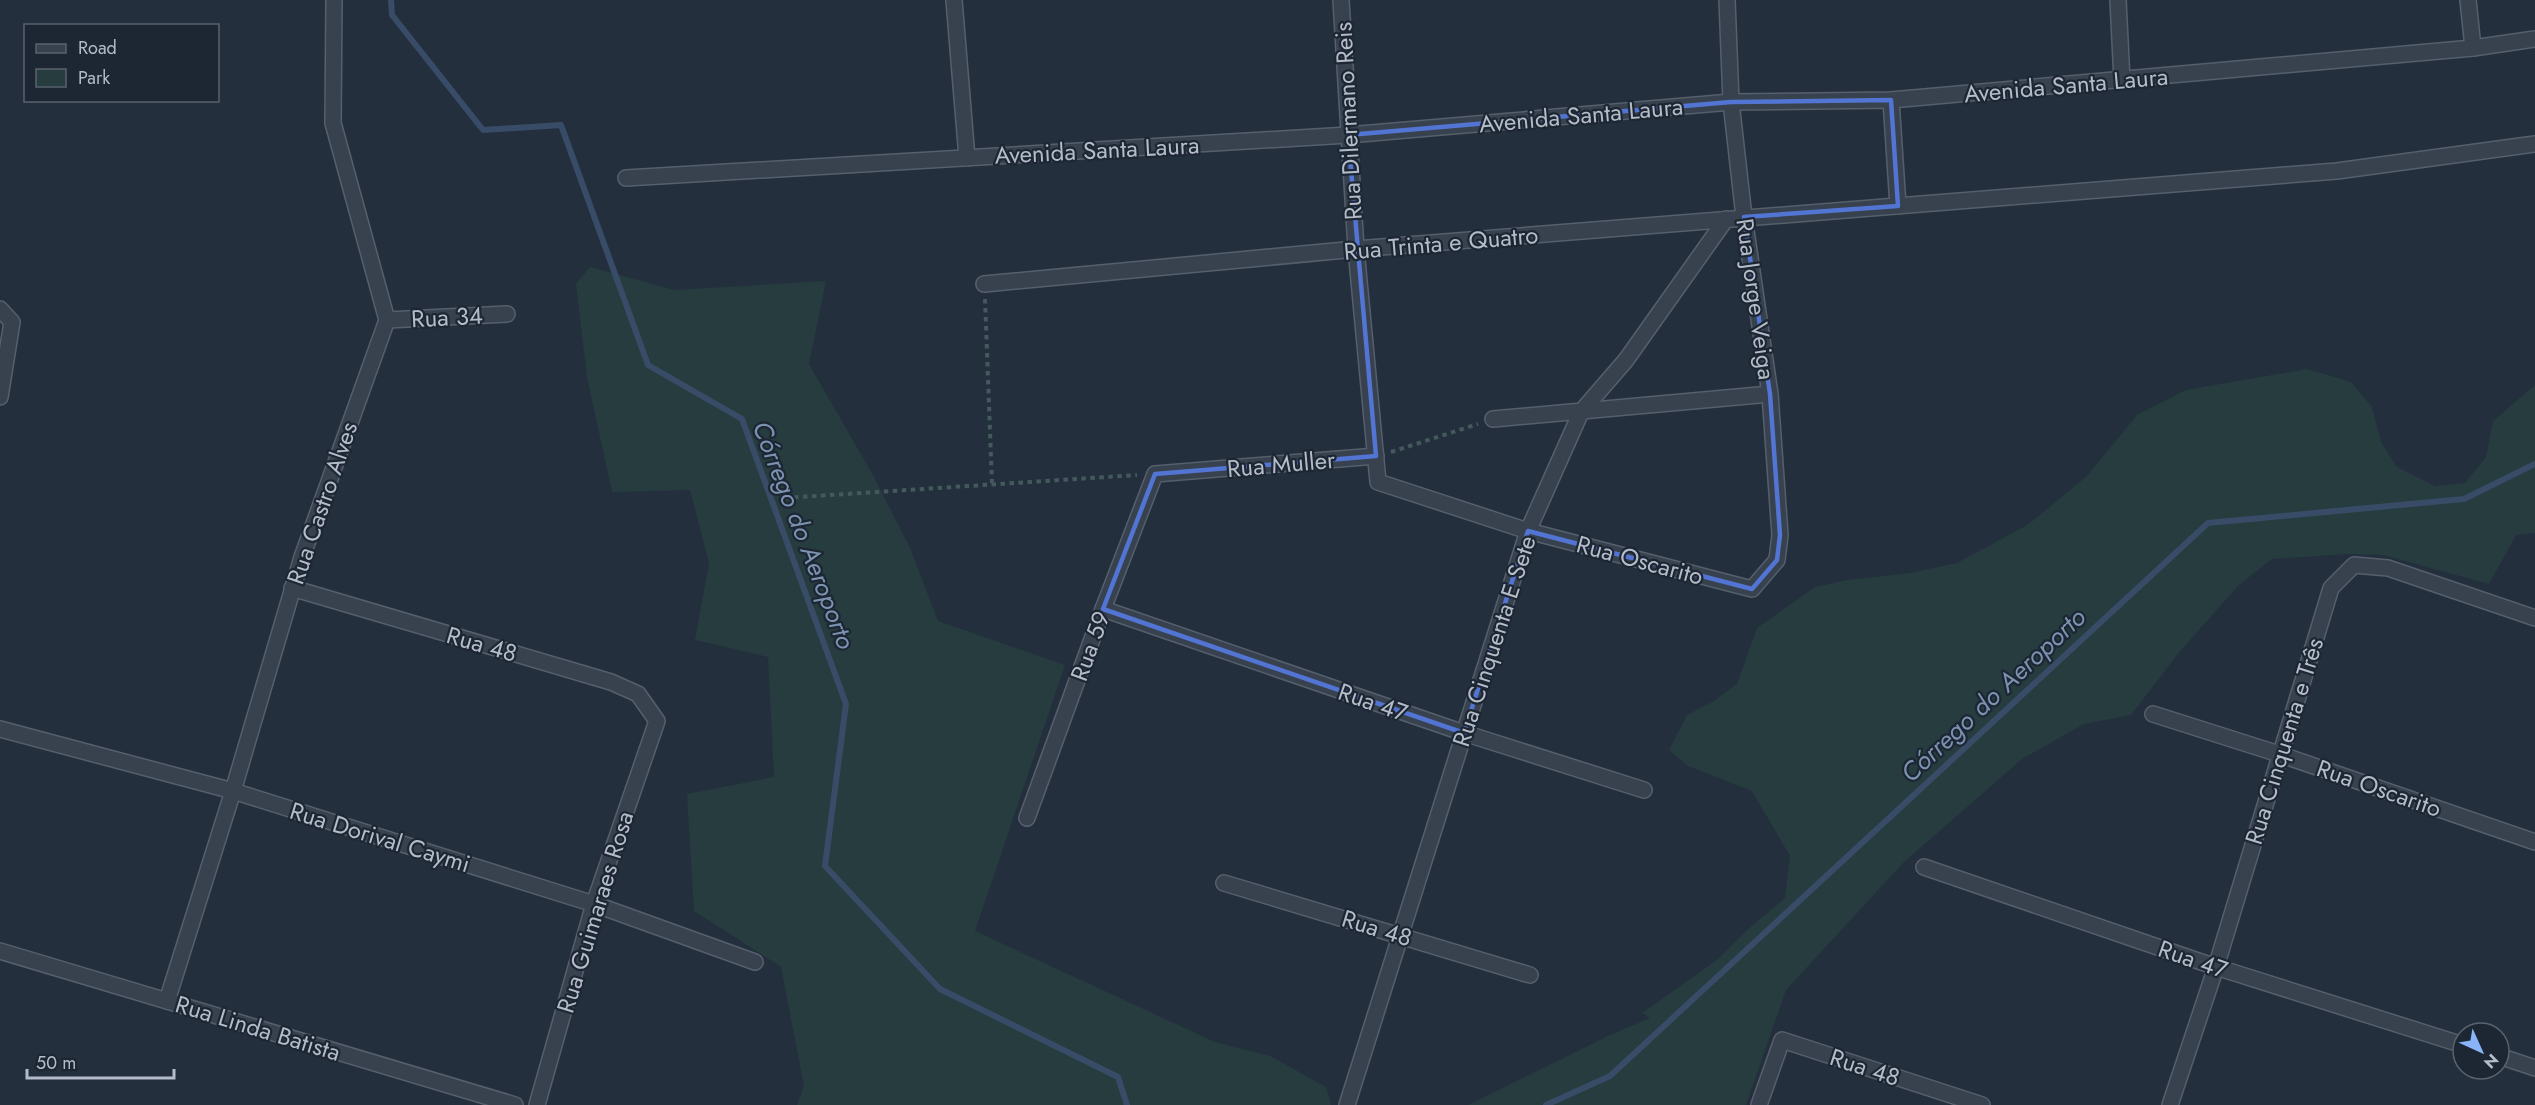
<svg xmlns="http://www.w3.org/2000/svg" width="2535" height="1105" font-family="Jost,sans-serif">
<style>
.green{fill:#263c3f}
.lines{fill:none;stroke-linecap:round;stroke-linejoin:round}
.stream{stroke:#394c67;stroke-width:6}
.minor-casing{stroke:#565f6c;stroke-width:18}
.path{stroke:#44595c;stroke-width:4;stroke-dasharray:4.5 4.5;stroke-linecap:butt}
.minor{stroke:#38414e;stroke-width:15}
.marked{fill:none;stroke:#5274d3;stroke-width:4.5;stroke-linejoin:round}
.labels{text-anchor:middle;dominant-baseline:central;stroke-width:4.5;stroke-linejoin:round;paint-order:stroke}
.street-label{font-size:24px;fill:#b4bcc9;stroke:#1d2633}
.water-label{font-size:26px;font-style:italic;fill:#7c92b1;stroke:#1d2633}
</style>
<rect width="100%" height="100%" fill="#242f3e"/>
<!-- green -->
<g class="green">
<path d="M590,267l84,23 152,-9 -17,83 65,113 36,71 28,73 127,44 -90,266 240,111 55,14 56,31 5,18h-534l7,-19 -23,-119 -87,-56 -7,-117 87,-17 -6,-120 -73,-17 14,-77 -19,-73 -78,2 -25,-115 -11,-93z"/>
<path d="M2307,369l44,13 21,25 9,35 16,25 38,19 30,-3 21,-26 7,-36 42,-36v148l-19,2 -27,49 -106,-29 -34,-1 -77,5 -33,26 -58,65 -50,65 -47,9 -62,35 -118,103 -118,128 -40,115h-278l142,-70 40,-17 -8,-5 75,-53 30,-30 38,-32 5,-42 -38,-65 -64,-25 -19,-16 18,-35 27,-14 23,-17 20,-56 58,-41 33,-7 62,-7 47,-10 72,-39 58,-48 50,-61 49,-25z"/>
</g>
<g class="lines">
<!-- stream -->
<g class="stream">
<path d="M391,0l1,15 91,115 78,-5 87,240 94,54 104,285 -21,162 115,123 178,88 9,28"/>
<path d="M1546,1105l64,-29 598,-553 256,-24 71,-35"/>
</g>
<!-- minor casing -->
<g class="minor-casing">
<g id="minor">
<path d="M954,0l13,158"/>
<path d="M1341,0l15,249 22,233 150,49 224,58 25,-29 3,-25 -10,-141 -26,-177 -13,-115 -4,-102"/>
<path d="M2118,0l4,81"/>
<path d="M2468,0l5,48"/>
<path d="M1891,100l7,106"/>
<path d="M626,178l722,-43 383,-33 160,-2 582,-52 62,-9"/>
<path d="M984,284l372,-35 981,-78 198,-27"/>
<path d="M0,309l12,13 -12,75"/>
<path d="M387,320l120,-6"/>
<path d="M1493,419l277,-25"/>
<path d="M292,588l319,94 27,12 19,27 -63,183 -57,201"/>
<path d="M1103,609l361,124 180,57"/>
<path d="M2153,714l126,40 256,88"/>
<path d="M0,729l233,62 361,113 161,58"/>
<path d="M1027,818l76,-209 52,-135 221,-18"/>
<path d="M1924,867l292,100 247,78"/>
<path d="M1224,883l306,92"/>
<path d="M0,951l515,154"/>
<path d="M167,1001l66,-210 69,-234 85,-237 -54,-197 1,-123"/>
<path d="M2499,1056l36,12"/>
<path d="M1347,1105l181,-574 53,-119 45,-52 100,-141"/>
<path d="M1759,1105l23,-65 200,65"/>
<path d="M2170,1105l46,-138 115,-379 23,-23 34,3 147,50"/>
</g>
</g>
<!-- path -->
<g class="path">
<path d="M985,299l7,185"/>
<path d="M1391,452l87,-28"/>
<path d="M785,498l352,-23"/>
</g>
<!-- minor -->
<use href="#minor" class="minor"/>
</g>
<!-- marked area -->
<path class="marked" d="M1891,100l7,106 -154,11 26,177 10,141 -3,25 -25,29 -224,-58 -64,202 -361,-124 52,-135 221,-18 -28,-321 383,-33z"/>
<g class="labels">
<!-- street labels -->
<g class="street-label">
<text transform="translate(2066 85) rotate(-5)">Avenida Santa Laura</text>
<text transform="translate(1581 115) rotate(-5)">Avenida Santa Laura</text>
<text transform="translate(1348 121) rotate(-93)">Rua Dilermano Reis</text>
<text transform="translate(1097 150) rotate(-3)">Avenida Santa Laura</text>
<text transform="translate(1441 243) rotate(-5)">Rua Trinta e Quatro</text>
<text transform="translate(1756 299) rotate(82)">Rua Jorge Veiga</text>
<text transform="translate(447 317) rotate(-3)">Rua 34</text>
<text transform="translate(1281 464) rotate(-5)">Rua Muller</text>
<text transform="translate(322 503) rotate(-71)">Rua Castro Alves</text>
<text transform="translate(1640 560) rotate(15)">Rua Oscarito</text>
<text transform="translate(1494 641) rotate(-72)">Rua Cinquenta E Sete</text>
<text transform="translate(482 644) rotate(16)">Rua 48</text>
<text transform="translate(1090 646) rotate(-70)">Rua 59</text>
<text transform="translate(1373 702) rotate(19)">Rua 47</text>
<text transform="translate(2284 741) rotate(-73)">Rua Cinquenta e Três</text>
<text transform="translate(2379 788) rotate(19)">Rua Oscarito</text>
<text transform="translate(380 837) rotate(17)">Rua Dorival Caymi</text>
<text transform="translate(595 912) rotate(-73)">Rua Guimaraes Rosa</text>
<text transform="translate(1377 928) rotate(17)">Rua 48</text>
<text transform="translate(2193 959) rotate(19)">Rua 47</text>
<text transform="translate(258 1028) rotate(17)">Rua Linda Batista</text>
<text transform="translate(1865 1067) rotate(18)">Rua 48</text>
</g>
<!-- water labels -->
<g class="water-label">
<text transform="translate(804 535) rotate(69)">Córrego do Aeroporto</text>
<text transform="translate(1993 695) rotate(-43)">Córrego do Aeroporto</text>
</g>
</g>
<!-- legend -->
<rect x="24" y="24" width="195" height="78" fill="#1d2633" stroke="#59626f" stroke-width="1.5"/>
<rect x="36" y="44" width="30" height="9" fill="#38414e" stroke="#59626f" stroke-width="1.5"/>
<text x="78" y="54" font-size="18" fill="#b4bcc9">Road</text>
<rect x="36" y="69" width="30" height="18" fill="#263c3f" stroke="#59626f" stroke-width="1.5"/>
<text x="78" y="84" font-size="18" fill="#b4bcc9">Park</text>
<!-- north arrow -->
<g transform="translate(2481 1051) rotate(135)"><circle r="28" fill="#1d2633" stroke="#59626f" stroke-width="1.5"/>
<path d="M0-4.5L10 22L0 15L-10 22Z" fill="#8ab4f8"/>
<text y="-9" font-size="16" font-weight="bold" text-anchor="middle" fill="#b4bcc9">N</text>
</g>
<!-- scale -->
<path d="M27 1069v9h147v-9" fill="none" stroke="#b4bcc9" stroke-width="3"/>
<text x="36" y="1069" font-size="18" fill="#b4bcc9" stroke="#1d2633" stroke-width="4.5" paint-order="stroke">50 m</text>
</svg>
